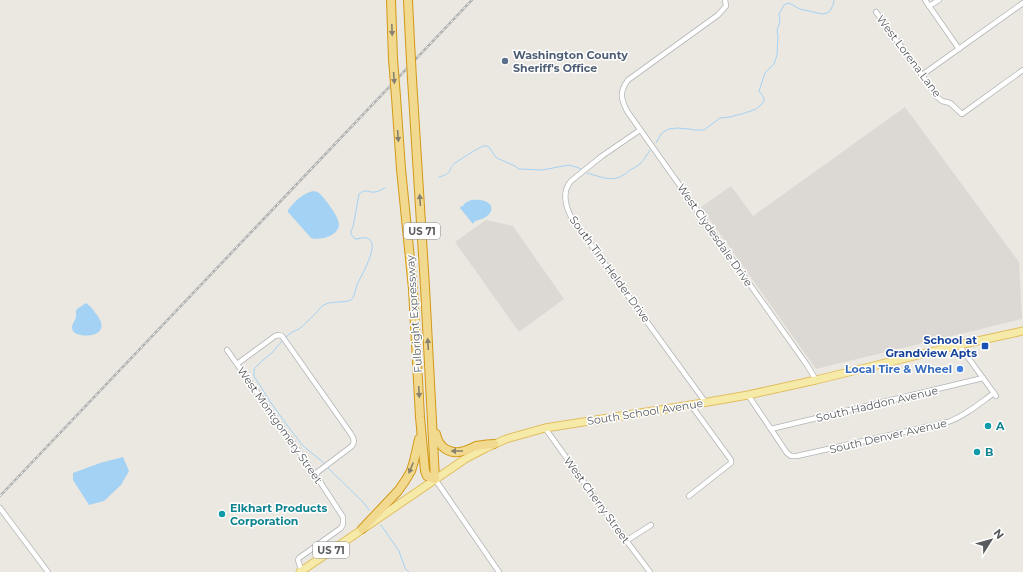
<svg xmlns="http://www.w3.org/2000/svg" width="1023" height="572" font-family="Montserrat,sans-serif">
<style>
.industrial{fill:#dcd9d4}
.water{fill:#a4d2f5}
.lines{fill:none;stroke-linecap:round;stroke-linejoin:round}
.stream{stroke:#a4d2f5;stroke-width:1}
.street-casing{stroke:#b3b5b9;stroke-width:6}
.primary-casing{stroke:#e2be61;stroke-width:9}
.highway-casing{stroke:#d39916;stroke-width:10}
.street{stroke:#fff;stroke-width:4.5}
.primary{stroke:#f6eaa9;stroke-width:7}
.highway{stroke:#f1d990;stroke-width:8}
.rail-casing{stroke:#b0b1b1;stroke-width:2.5}
.rail{stroke:#fff;stroke-width:1;stroke-dasharray:3;stroke-linecap:butt}
.highway-bridge-casing{stroke:#d39916;stroke-width:10;stroke-linecap:butt}
.highway-bridge{stroke:#f1d990;stroke-width:8}
.oneway{fill:#87816e}
.service-dot{fill:#5c6f8a;stroke:#fff;stroke-width:1.5}
.transit-dot{fill:#1a4fb4;stroke:#fff;stroke-width:1.5}
.shop-dot{fill:#3f7fe0;stroke:#fff;stroke-width:1.5}
.culture-dot{fill:#0f9aa8;stroke:#fff;stroke-width:1.5}
.labels{text-anchor:middle;dominant-baseline:central;stroke-width:3;stroke-linejoin:round;paint-order:stroke}
.shield{fill:#fff;stroke:#8b8c8f;stroke-width:1}
.shield-label{font-size:10px;font-weight:bold;fill:#595b5f}
.service-label{font-size:11px;font-weight:bold;fill:#4e5e75;stroke:#fff;text-anchor:start}
.street-label{font-size:11px;fill:#595b5f;stroke:#fff}
.transit-label{font-size:11px;font-weight:bold;fill:#164399;stroke:#fff;text-anchor:end}
.shop-label{font-size:11px;font-weight:bold;fill:#366cbe;stroke:#fff;text-anchor:end}
.culture-label{font-size:11px;font-weight:bold;fill:#0d838f;stroke:#fff;text-anchor:start}
</style>
<rect width="100%" height="100%" fill="#eae8e0"/>
<!-- industrial -->
<g class="industrial">
<path d="M905,107l114,155 3,57 -206,50 -115,-162 30,-21 22,30z"/>
<path d="M486,220l27,6 51,73 -45,33 -64,-90z"/>
</g>
<!-- water -->
<g class="water">
<path d="M313,191c2,0 4,1 6,2 5,4 21,25 20,32 -1,11 -19,16 -28,13l-23,-26v-2c7,-9 14,-16 25,-19z"/>
<path d="M471,200c25,-3 28,16 4,21l-2,3 -13,-16 1,-2h2l2,-3z"/>
<path d="M86,303c5,3 7,7 11,12 17,23 -19,24 -24,16 -3,-6 2,-9 3,-14 0,-1 0,-5 0,-6l1,-2z"/>
<path d="M123,457l6,14 -8,14 -17,16 -15,4 -16,-25v-7l27,-10z"/>
</g>
<g class="lines">
<!-- stream -->
<g class="stream">
<path d="M656,143l5,-9 4,-3 4,-2 8,-1 12,1 6,1h9l16,-12 10,-1 7,-2 5,-1 14,-5 5,-4 3,-4v-3l-5,-7 6,-18 9,-9 3,-9 1,-19 -1,-6 3,-8 -1,-8 5,-9 2,-1 3,-1 11,6 22,5 5,-1 3,-2 3,-6 1,-5"/>
<path d="M587,173c18,5 28,11 43,-3 4,-2 8,-4 11,-7 3,-3 6,-8 9,-13"/>
<path d="M439,177c15,-4 8,-7 16,-14 9,-6 18,-12 28,-17h4l2,1 6,9 2,2 18,8 4,3 23,1 27,-5 7,2 5,2"/>
<path d="M286,337c4,-4 8,-6 13,-8 6,-5 12,-11 18,-17 2,-3 5,-7 9,-8 6,-3 23,-1 26,-5 3,-3 3,-10 5,-14 3,-8 25,-42 10,-47 -4,-1 -8,1 -12,1l-4,-5v-3l2,-4 6,-33c7,-6 9,-1 16,-2 3,0 7,-3 10,-4"/>
<path d="M282,341l-10,12 -9,7 -9,9v7l15,24 18,25 16,21 21,17"/>
<path d="M327,467l36,35 6,8"/>
<path d="M381,525l18,26 6,17 4,4"/>
</g>
<!-- street casing -->
<g class="street-casing">
<g id="street">
<path d="M725,0l1,6 -8,9 -90,65c-9,12 -7,19 -1,31l180,254 9,15"/>
<path d="M925,0l34,49"/>
<path d="M929,6l10,-6"/>
<path d="M876,12l46,63 14,21 6,5 8,2 12,11 61,-44"/>
<path d="M922,75l101,-72"/>
<path d="M640,130l-38,26 -31,25c-10,11 -5,28 2,39l133,183"/>
<path d="M959,345l37,51"/>
<path d="M227,350l88,124 28,43v7l-2,4 -42,30 -1,2 4,12"/>
<path d="M237,364l38,-28 4,-1 3,1 69,98c3,4 4,8 1,12l-37,28"/>
<path d="M748,395l39,58 4,3h6l151,-34c17,-6 32,-19 46,-29"/>
<path d="M545,428l77,107 28,37"/>
<path d="M771,429l212,-51"/>
<path d="M435,479l64,93"/>
<path d="M689,496l42,-33v-3l-40,-55"/>
<path d="M0,508l48,64"/>
<path d="M626,541l25,-16"/>
</g>
</g>
<!-- primary casing -->
<g class="primary-casing">
<path id="primary" d="M300,572l165,-113 21,-11 20,-9 39,-11 146,-23 57,-10 68,-15 143,-35 64,-14"/>
</g>
<!-- highway casing -->
<g class="highway-casing">
<g id="highway">
<path d="M391,0l2,59"/>
<path d="M408,0l2,42"/>
<path d="M396,97l5,72 12,120 7,128 5,54 2,5 8,3 -10,-192 -13,-208"/>
<path d="M436,434c3,14 14,21 28,17 4,-1 8,-3 12,-5 6,-1 12,-2 18,-2"/>
<path d="M362,529l36,-38 7,-10 6,-10 3,-10 5,-22"/>
</g>
</g>
<!-- street -->
<use href="#street" class="street"/>
<!-- primary -->
<use href="#primary" class="primary"/>
<!-- highway -->
<use href="#highway" class="highway"/>
<!-- rail casing -->
<g class="rail-casing">
<path id="rail" d="M0,496l472,-496"/>
</g>
<!-- rail -->
<use href="#rail" class="rail"/>
<!-- highway-bridge casing -->
<g class="highway-bridge-casing">
<g id="highway-bridge">
<path d="M410,42l2,37"/>
<path d="M393,59l3,38"/>
</g>
</g>
<!-- highway-bridge -->
<use href="#highway-bridge" class="highway-bridge"/>
</g>
<!-- one-way arrows -->
<defs><path id="oneway-solid" d="M-6-.8H1V-3.2L6.5 0L1 3.2V.8H-6Z"/></defs>
<g class="oneway">
<use href="#oneway-solid" transform="translate(392 30) rotate(88)"/>
<use href="#oneway-solid" transform="translate(394 78) rotate(86)"/>
<use href="#oneway-solid" transform="translate(398 136) rotate(86)"/>
<use href="#oneway-solid" transform="translate(420 200) rotate(-94)"/>
<use href="#oneway-solid" transform="translate(428 344) rotate(-93)"/>
<use href="#oneway-solid" transform="translate(419 392) rotate(87)"/>
<use href="#oneway-solid" transform="translate(457 451) rotate(-180)"/>
<use href="#oneway-solid" transform="translate(411 468) rotate(112)"/>
</g>
<!-- markers -->
<circle class="service-dot" cx="505" cy="61" r="4"/>
<rect class="transit-dot" x="981" y="342" width="8" height="8" rx="2"/>
<circle class="shop-dot" cx="960" cy="369" r="4"/>
<g class="culture-dot">
<circle cx="988" cy="426" r="4"/>
<circle cx="977" cy="452" r="4"/>
<circle cx="222" cy="514" r="4"/>
</g>
<g class="labels">
<!-- shield labels -->
<g class="shield">
<rect x="404" y="223" width="36" height="16" rx="3"/>
<rect x="313" y="542" width="36" height="16" rx="3"/>
</g>
<g class="shield-label">
<text x="422" y="231">US 71</text>
<text x="331" y="550">US 71</text>
</g>
<!-- service labels -->
<g class="service-label">
<text x="513" y="55">Washington County<tspan x="513" dy="13">Sheriff's Office</tspan></text>
</g>
<!-- street labels -->
<g class="street-label">
<text transform="translate(909 56) rotate(53)">West Lorena Lane</text>
<text transform="translate(715 235) rotate(55)">West Clydesdale Drive</text>
<text transform="translate(610 269) rotate(54)">South Tim Helder Drive</text>
<text transform="translate(414 314) rotate(-94)">Fulbright Expressway</text>
<text transform="translate(877 404) rotate(-13)">South Haddon Avenue</text>
<text transform="translate(645 412) rotate(-9)">South School Avenue</text>
<text transform="translate(280 425) rotate(55)">West Montgomery Street</text>
<text transform="translate(888 436) rotate(-13)">South Denver Avenue</text>
<text transform="translate(597 500) rotate(54)">West Cherry Street</text>
</g>
<!-- transit labels -->
<g class="transit-label">
<text x="977" y="340">School at<tspan x="977" dy="13">Grandview Apts</tspan></text>
</g>
<!-- shop labels -->
<g class="shop-label">
<text x="952" y="369">Local Tire &amp; Wheel</text>
</g>
<!-- culture labels -->
<g class="culture-label">
<text x="996" y="426">A</text>
<text x="985" y="452">B</text>
<text x="230" y="508">Elkhart Products<tspan x="230" dy="13">Corporation</tspan></text>
</g>
</g>
<!-- north arrow -->
<g transform="translate(991 540) rotate(53)" stroke="#ffffff" stroke-width="3" paint-order="stroke">
<path d="M0-3L7 15L0 10L-7 15Z" fill="#595b5f"/>
<text y="-6" font-size="11" font-weight="bold" text-anchor="middle" fill="#595b5f">N</text>
</g>
</svg>
